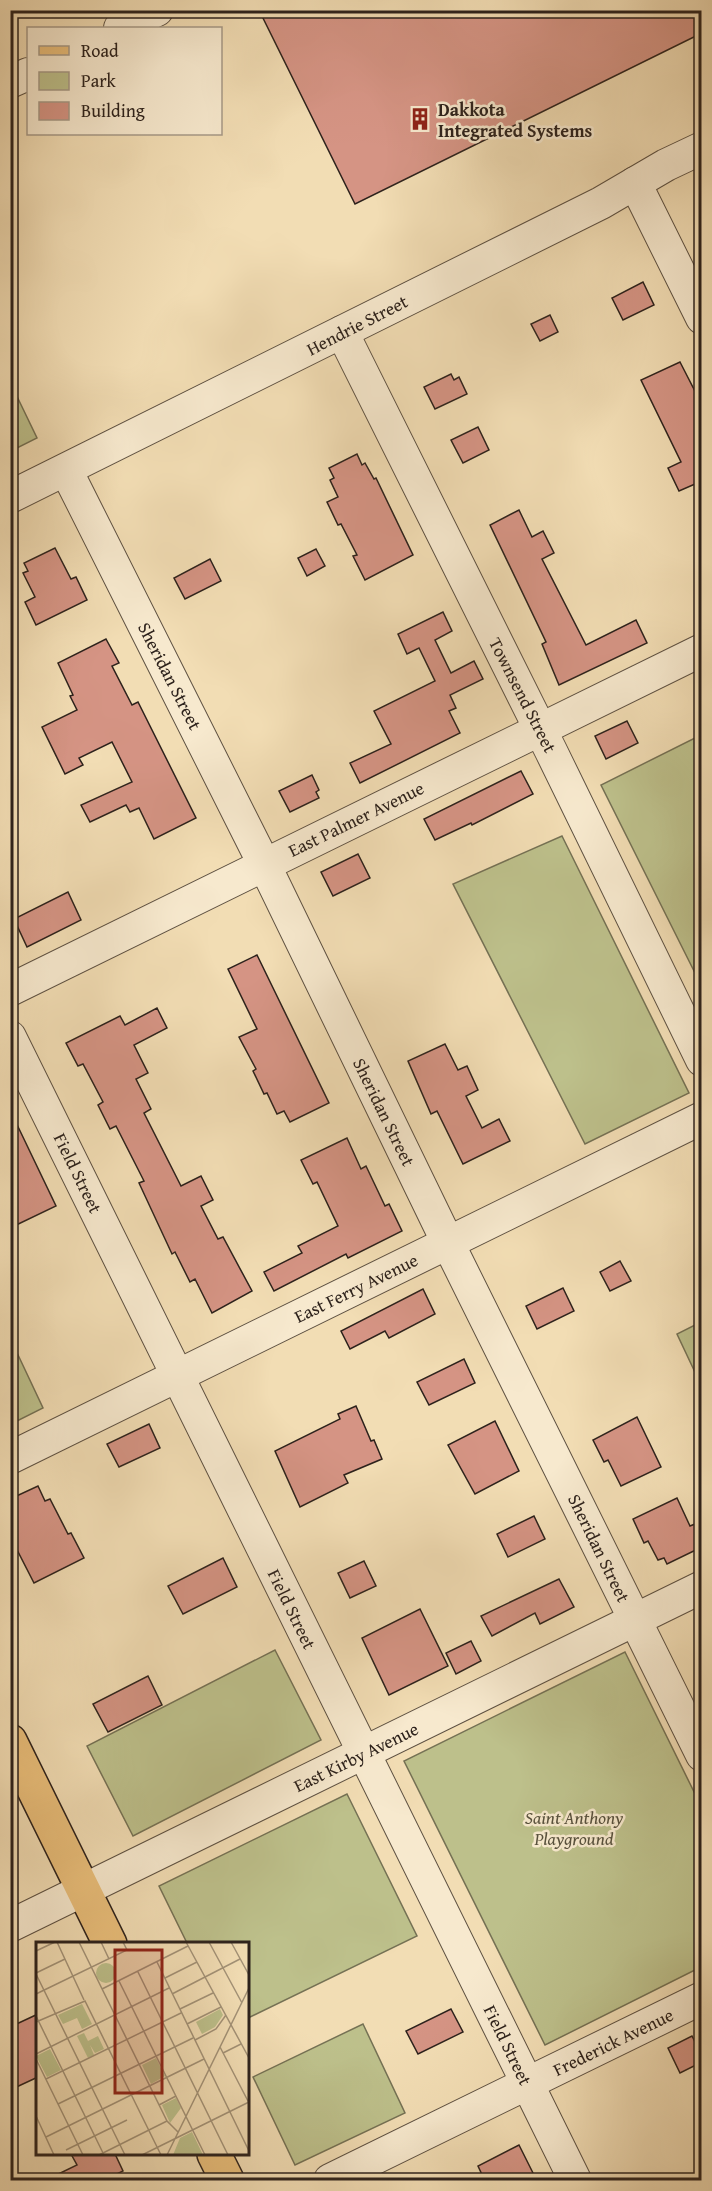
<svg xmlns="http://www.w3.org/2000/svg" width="712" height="2191" font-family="'Gentium Book Plus',serif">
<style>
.green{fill:#bdc08b;stroke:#757154;stroke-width:1.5}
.building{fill:#d59484;stroke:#2d221c;stroke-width:1.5}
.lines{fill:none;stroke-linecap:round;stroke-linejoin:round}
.minor-casing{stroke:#5e5142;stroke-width:34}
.major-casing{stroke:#2d221c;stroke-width:36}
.minor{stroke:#f7e9ce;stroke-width:32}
.major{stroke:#e9be7a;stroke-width:33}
.labels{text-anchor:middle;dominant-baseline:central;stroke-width:5;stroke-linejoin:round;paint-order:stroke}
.poi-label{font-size:18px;font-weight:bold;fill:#2d221c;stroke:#f7e9ce;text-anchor:start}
.street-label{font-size:18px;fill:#2d221c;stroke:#f7e9ce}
.park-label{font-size:18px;font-style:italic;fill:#58513d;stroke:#f7e9ce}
.inset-road{fill:none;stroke:#a39277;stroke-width:1.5}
.view{fill:#8f2418;fill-opacity:0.15;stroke:#8f2418;stroke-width:3}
.inset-edge{fill:none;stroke:#2d221c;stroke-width:3}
</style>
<rect width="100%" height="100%" fill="#f2ddb4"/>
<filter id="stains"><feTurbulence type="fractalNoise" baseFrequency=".00333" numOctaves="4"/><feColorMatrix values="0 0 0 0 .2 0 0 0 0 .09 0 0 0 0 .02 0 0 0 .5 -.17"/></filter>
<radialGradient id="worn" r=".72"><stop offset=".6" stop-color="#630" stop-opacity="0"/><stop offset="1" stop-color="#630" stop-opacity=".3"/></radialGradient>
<!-- green -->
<g class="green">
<path d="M11,384l26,54 -26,13h-1z"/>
<path d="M701,735v250l-100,-200z"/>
<path d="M562,836l127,257 -104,51 -132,-260z"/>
<path d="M701,1322v63l-24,-51z"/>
<path d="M11,1340l32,68 -32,16h-1z"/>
<path d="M275,1650l46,90 -188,96 -46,-90z"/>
<path d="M625,1652l76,154v161l-156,78 -141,-284z"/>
<path d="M347,1794l70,142 -169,82v-74l-61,-1 -28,-57z"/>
<path d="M363,2024l42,89 -110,52 -42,-88z"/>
</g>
<!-- building -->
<g class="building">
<path d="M259,10h443v23l-347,171z"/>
<path d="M643,282l11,23 -31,15 -11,-22z"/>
<path d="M550,315l8,17 -18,9 -9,-17z"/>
<path d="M680,362l22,43v76l-23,10 -11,-23 13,-6 -40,-82z"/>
<path d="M451,374l3,6 5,-3 8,17 -32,15 -11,-22z"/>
<path d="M478,427l11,23 -26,13 -12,-23z"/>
<path d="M357,454l5,11 3,-2 9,16 2,-1 37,77 -48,25 -12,-24 4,-1 -16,-31 -3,1 -11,-23 11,-5 -8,-17 4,-2 -5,-10z"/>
<path d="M519,510l13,27 11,-6 11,22 -12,6 44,86 50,-25 11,23 -88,42 -17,-41 4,-2 -56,-117z"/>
<path d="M55,548l16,31 5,-2 11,23 -51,25 -11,-23 10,-5 -12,-24 5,-2 -4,-8z"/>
<path d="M316,549l9,17 -18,10 -9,-18z"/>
<path d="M210,559l11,22 -36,18 -11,-21z"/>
<path d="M443,612l9,19 -17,9 16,33 23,-12 9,18 -33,16 6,13 -7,3 11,22 -100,50 -10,-20 41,-19 -17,-33 61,-30 -16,-33 -12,6 -9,-20z"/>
<path d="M106,639l13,24 -7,3 20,39 6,-3 58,116 -42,21 -15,-31 -9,4 -4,-7 -36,17 -9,-17 51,-23 -20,-40 -33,16 4,7 -18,9 -23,-47 35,-17 -7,-14 3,-1 -15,-32z"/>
<path d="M627,721l11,22 -32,16 -11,-23z"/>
<path d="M521,771l12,23 -61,31 -1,-2 -36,17 -11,-21z"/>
<path d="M312,775l7,15 -3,2 3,6 -29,14 -11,-21z"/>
<path d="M358,854l12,24 -37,18 -12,-24z"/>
<path d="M68,892l13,28 -54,27 -13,-28z"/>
<path d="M257,955l72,148 -39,19 -6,-11 -7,3 -10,-21 -3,1 -11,-23 3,-2 -17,-32 18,-8 -29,-60z"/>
<path d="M157,1008l10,20 -33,17 14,28 -12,6 15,30 -7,4 37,73 20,-10 12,24 -12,6 17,33 5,-2 29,54 -40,22 -17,-34 -5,3 -15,-30 -3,2 -33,-71 5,-2 -28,-55 -6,3 -12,-24 5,-3 -20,-38 -5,2 -12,-23 54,-27 5,9z"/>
<path d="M445,1044l13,26 9,-4 11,24 -12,6 16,32 17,-9 11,22 -47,23 -26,-53 -6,3 -23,-53z"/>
<path d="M10,1110l46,96 -46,22z"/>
<path d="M347,1138l14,31 5,-3 19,40 4,-2 13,27 -54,27 -2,-4 -72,37 -10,-19 38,-19 -4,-7 40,-20 -21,-44 -4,2 -12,-24z"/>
<path d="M620,1261l11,20 -21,10 -10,-19z"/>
<path d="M563,1288l11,23 -37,18 -11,-23z"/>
<path d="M423,1289l12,25 -46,24 -4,-7 -35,18 -9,-18z"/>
<path d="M464,1359l11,24 -46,22 -12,-23z"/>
<path d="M356,1406l15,35 3,-1 8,19 -38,16 4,8 -48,24 -25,-56 65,-32 -2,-5z"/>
<path d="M637,1417l24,50 -40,19 -13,-26 -4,2 -11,-22z"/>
<path d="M495,1421l24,50 -44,23 -27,-49z"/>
<path d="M149,1424l11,24 -41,19 -12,-23z"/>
<path d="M38,1486l7,15 5,-2 18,35 3,-1 13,25 -50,25 -24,-47v-37z"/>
<path d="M677,1498l13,28 5,-2 7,13v10l-35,17 -3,-6 -6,2 -10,-19 -4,2 -11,-24z"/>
<path d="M534,1516l11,23 -37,18 -11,-23z"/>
<path d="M223,1558l14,29 -54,27 -15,-28z"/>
<path d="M364,1561l12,25 -26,12 -12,-25z"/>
<path d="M559,1579l15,28 -34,17 -5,-11 -43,23 -11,-20z"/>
<path d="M420,1609l28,57 -59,29 -27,-57z"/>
<path d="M471,1641l10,20 -25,13 -10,-21z"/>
<path d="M148,1676l14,29 -54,27 -15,-28z"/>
<path d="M451,2009l12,23 -45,22 -12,-23z"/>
<path d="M38,2014v63l-28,13v-28l6,-3 -6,-13v-19z"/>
<path d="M692,2036l10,20v6l-22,11 -12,-25z"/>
<path d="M519,2145l18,36h-52l-7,-15z"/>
<path d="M71,2154h44l8,17 -20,10h-59l33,-16z"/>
</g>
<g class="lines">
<!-- minor casing -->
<g class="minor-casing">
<g id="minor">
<path d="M120,28l37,-18"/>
<path d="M10,82l18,-8"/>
<path d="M635,183l67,135"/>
<path d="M342,332l209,419 151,309"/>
<path d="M66,470l198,394 184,379 254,512"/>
<path d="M10,497l591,-294 65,-38 36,-17"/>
<path d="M10,990l692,-340"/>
<path d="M10,1037l565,1143"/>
<path d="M10,1458l692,-340"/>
<path d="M10,1926l692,-339"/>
<path d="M330,2180l372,-182"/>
</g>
</g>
<!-- major casing -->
<g class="major-casing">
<g id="major">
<path d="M10,1741l100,203"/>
<path d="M214,2154l13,26"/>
</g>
</g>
<!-- minor -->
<use href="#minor" class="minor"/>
<!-- major -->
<use href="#major" class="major"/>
</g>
<!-- icons -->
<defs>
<g id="building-bare" transform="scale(1.8)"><path d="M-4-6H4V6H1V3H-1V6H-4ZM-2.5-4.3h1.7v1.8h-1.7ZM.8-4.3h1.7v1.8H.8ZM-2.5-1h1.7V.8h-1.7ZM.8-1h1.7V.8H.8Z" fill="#8f2418" stroke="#f7e9ce" stroke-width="2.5" paint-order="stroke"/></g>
</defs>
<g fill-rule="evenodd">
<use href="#building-bare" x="420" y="119"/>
</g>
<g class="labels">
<!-- poi labels -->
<g class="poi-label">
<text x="438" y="109">Dakkota<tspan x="438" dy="21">Integrated Systems</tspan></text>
</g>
<!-- street labels -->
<g class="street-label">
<text transform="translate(357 325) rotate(-27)">Hendrie Street</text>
<text transform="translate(170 676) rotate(63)">Sheridan Street</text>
<text transform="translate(523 695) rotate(63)">Townsend Street</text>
<text transform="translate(356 819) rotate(-26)">East Palmer Avenue</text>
<text transform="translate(384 1112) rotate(64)">Sheridan Street</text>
<text transform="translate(78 1173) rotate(64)">Field Street</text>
<text transform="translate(356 1288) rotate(-26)">East Ferry Avenue</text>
<text transform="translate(599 1548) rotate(64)">Sheridan Street</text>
<text transform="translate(292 1609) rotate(64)">Field Street</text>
<text transform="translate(356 1757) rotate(-26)">East Kirby Avenue</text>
<text transform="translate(613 2042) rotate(-26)">Frederick Avenue</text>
<text transform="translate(508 2045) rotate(64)">Field Street</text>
</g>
<!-- park labels -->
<g class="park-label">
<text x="574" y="1817">Saint Anthony<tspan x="574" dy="21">Playground</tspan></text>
</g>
</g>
<!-- overview -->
<g transform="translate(36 1942)">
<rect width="213" height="213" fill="#f2ddb4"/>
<path d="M60 31a10 10 0 1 1 20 0a10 10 0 1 1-20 0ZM46,62l10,20 -10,5 -5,-11 -14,6 -5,-9zM184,67l3,6 -8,12 -13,7 -6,-12zM48,91l4,8 10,-5 6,13 -9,4 -5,-8 4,10 -6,3 -11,-22zM14,107l11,21 -14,7 -11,-21zM120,116l9,18 -14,8 -9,-19zM140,156l5,10 -11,15 -8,-18zM156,190l11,23h-30l7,-17z" fill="#bdc08b"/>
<path class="inset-road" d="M21,0l27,58M43,0l88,179 11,11M65,0l8,17M150,0l63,116M173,0l33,61M195,0l18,33M0,9l19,-9M121,20l92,189M102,30l90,183M0,31l29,-14M0,32l89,181M129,36l32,-16M83,39l86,174M66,47l86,-43M0,52l91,-44 -4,-8M136,52l68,-35M144,67l33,-16M0,74l68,139M0,80l49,-21 76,154M151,82l34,-17M159,98l21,-11 10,-14M184,105l29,56M187,111l18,-9M0,112l133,-66M0,117l47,96M10,137l135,-66M22,162l135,-66M123,163l17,-9M0,174l18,39M10,195l158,-78M30,208l61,-30M63,213l68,-34M106,213l107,-53M131,213l82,-167"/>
<path class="view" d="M79,8h47v143h-47z"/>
<rect width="213" height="213" class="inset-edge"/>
</g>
<!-- margin -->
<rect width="712" height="2191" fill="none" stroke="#f2ddb4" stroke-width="36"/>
<rect x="12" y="12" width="688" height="2167" fill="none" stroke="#2d221c" stroke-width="3"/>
<rect x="18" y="18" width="676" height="2155" fill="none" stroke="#2d221c" stroke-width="1.5"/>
<!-- legend -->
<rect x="27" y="27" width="195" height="108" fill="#f7e9ce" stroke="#a69987" stroke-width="1.5"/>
<rect x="39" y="46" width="30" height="9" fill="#e9be7a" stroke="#a69987" stroke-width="1.5"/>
<text x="81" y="57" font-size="18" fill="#2d221c">Road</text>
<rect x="39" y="72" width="30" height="18" fill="#bdc08b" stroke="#a69987" stroke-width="1.5"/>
<text x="81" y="87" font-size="18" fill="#2d221c">Park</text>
<rect x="39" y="102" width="30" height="18" fill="#d59484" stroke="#a69987" stroke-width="1.5"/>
<text x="81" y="117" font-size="18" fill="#2d221c">Building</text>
<rect width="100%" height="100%" filter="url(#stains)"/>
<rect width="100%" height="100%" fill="url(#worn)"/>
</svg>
